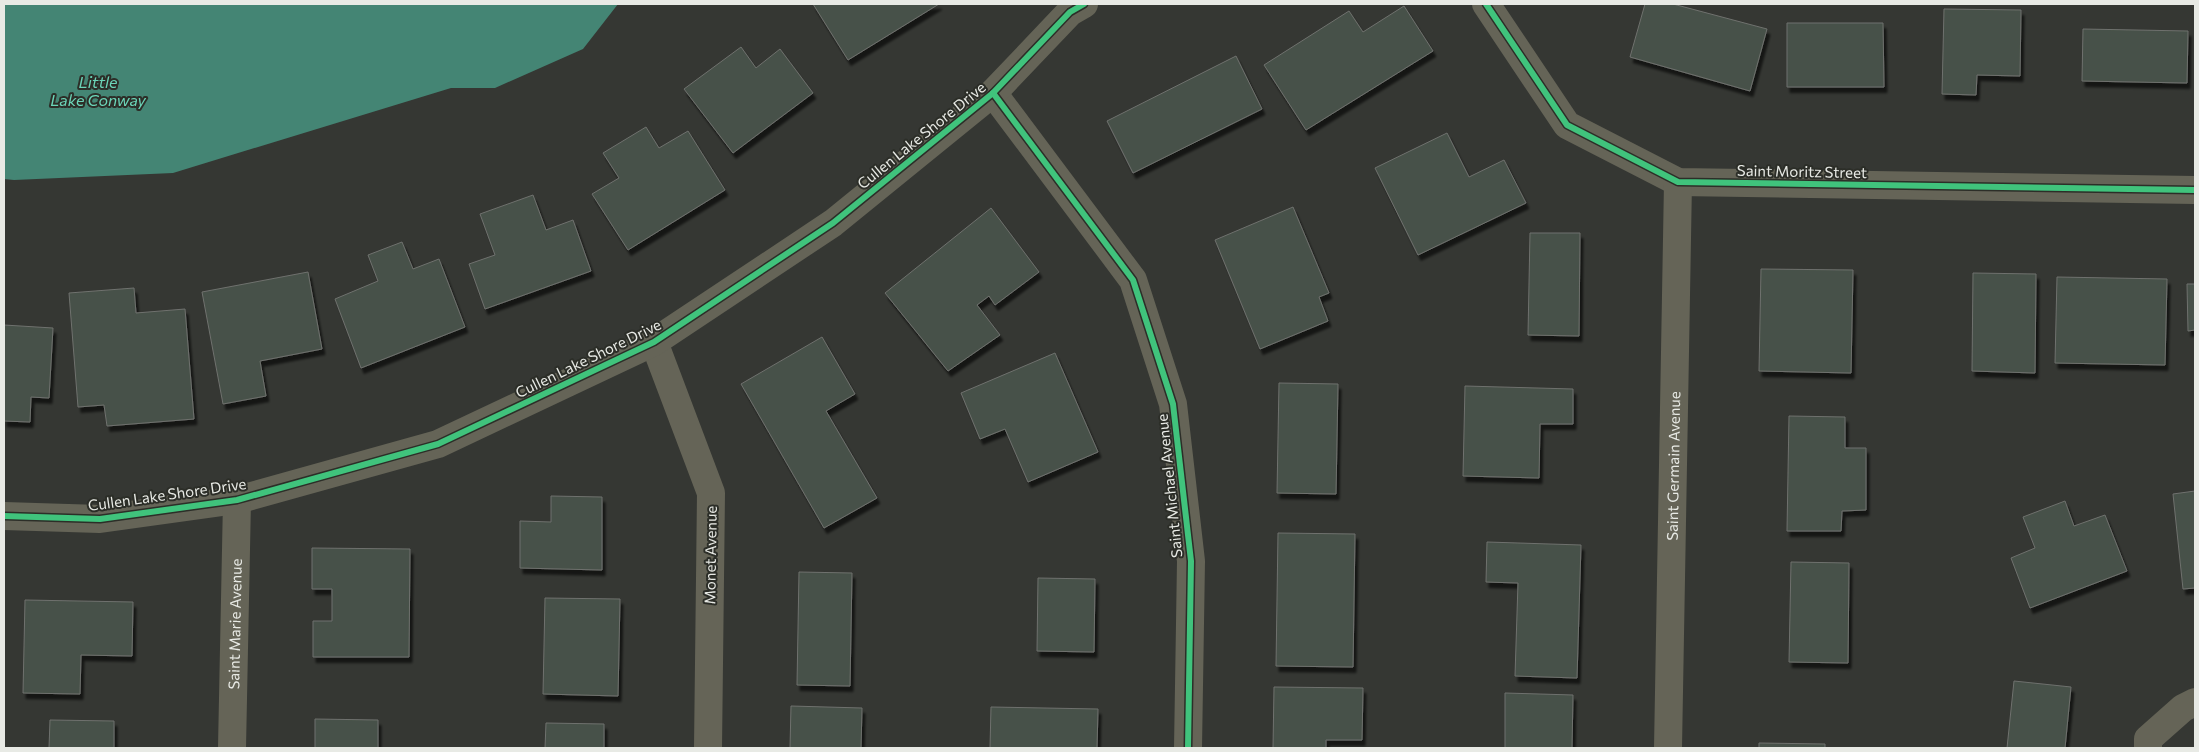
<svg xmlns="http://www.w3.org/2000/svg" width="2199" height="752" font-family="Commissioner,sans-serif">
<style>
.water{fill:#448574}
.building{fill:#475148;stroke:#6f716e;filter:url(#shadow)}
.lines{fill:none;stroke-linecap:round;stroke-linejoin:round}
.minor{stroke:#656457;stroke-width:28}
.cycleway-casing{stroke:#2c2e28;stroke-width:9}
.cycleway{stroke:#40c37c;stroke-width:6}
.labels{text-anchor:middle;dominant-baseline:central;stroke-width:4;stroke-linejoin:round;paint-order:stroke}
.street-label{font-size:15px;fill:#e8eae5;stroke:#2c2e28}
.water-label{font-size:16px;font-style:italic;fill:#6bd5b8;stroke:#2c2e28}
</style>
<defs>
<filter id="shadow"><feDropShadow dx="3" dy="5.5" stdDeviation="1" flood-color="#0009"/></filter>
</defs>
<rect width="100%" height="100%" fill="#353733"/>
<!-- water -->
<path class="water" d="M4,4h614l-35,45 -88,39h-44l-278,85 -159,7 -10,-1z"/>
<!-- building -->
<g class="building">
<path d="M813,4h126l-91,56z"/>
<path d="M1645,4h28l94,25 -17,62 -120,-34z"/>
<path d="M1404,6l29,45 -127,79 -42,-65 85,-54 14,21z"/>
<path d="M1944,9l77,1 -1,66 -43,-1 -1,20 -34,-1z"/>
<path d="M1787,23h96l1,64h-97z"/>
<path d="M2083,29l105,2 -1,52 -105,-2z"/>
<path d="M741,47l15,21 24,-19 33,44 -80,60 -49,-64z"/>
<path d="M1236,56l26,53 -129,64 -26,-52z"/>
<path d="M646,127l13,21 29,-17 37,59 -97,60 -36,-56 27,-16 -16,-25z"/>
<path d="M1447,133l22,44 35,-17 22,43 -108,52 -43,-87z"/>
<path d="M533,195l13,35 27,-10 18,51 -106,38 -16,-45 26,-9 -15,-41z"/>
<path d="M1293,207l36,86 -10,4 9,24 -68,28 -45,-109z"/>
<path d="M991,208l48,64 -44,33 -6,-9 -12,9 23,30 -52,36 -63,-78z"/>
<path d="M1530,233h50l-1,103 -51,-1z"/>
<path d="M402,242l11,27 26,-10 26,68 -104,41 -26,-69 43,-18 -10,-26z"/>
<path d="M1761,269l92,1 -2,103 -92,-2z"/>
<path d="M308,272l14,77 -62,12 6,35 -43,8 -21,-112z"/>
<path d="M1973,273l63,1 -1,99 -63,-2z"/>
<path d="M2057,277l110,2 -2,86 -110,-2z"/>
<path d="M2187,284h8v46l-7,1z"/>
<path d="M134,288l2,25 49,-4 9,110 -87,7 -3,-21 -26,2 -9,-114z"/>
<path d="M4,325l49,3 -4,70 -18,-1 -1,25 -26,-1z"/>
<path d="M822,337l33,57 -29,17 51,87 -53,30 -83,-144z"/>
<path d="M1055,353l43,99 -70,30 -23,-53 -25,10 -19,-46z"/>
<path d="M1279,383l59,1 -2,110 -59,-1z"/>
<path d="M1465,386l108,3v35h-33l-1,54 -76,-2z"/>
<path d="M1789,416l56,1v31h21v62l-24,1 -1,20h-54z"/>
<path d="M2195,491v97l-12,1 -10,-95z"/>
<path d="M551,496l51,1v73l-82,-2v-47l31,1z"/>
<path d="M2065,501l9,25 31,-11 22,56 -97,37 -19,-50 24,-10 -12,-31z"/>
<path d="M1278,533l77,1 -2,133 -77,-1z"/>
<path d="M1487,542l94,3 -4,133 -62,-2 3,-93 -32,-1z"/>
<path d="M312,548l98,1 -1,108h-96v-36h19v-32h-20z"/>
<path d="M1791,562l58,1 -1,100 -59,-1z"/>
<path d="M799,572l53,1 -2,113 -53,-1z"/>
<path d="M1038,578l57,1 -1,73 -57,-1z"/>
<path d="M545,598l75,1 -2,97 -75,-2z"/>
<path d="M25,600l108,2 -1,54 -51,-1 -1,39 -57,-1z"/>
<path d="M2014,681l57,6 -6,61h-58z"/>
<path d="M1274,687l89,1 -1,52h-36v8h-53z"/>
<path d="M1505,693l68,2 -1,53h-67z"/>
<path d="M791,706l71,2 -1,40h-71z"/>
<path d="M991,707l107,2 -1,39h-107z"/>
<path d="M315,719l63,1v28h-63z"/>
<path d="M50,720l64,1v27h-85h20z"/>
<path d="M546,723l58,1v24h-59z"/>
<path d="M1759,743l66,1v4h-66z"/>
</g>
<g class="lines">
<!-- minor -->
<g class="minor">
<path d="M1486,4l81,121 111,57 517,8"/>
<path d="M993,93l140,187 40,124 18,157 -3,187"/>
<path d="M654,342l57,151 -3,255"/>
<path d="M4,516l96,3 137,-19 201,-56 216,-102 179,-119 160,-130 77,-81 14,-8"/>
<path id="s1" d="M232,748l5,-248"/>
<path id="s2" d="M1668,748l10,-566"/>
<path d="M2148,748v-9l35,-31 12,-6"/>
</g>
<!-- cycleway casing -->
<g class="cycleway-casing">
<g id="cycleway">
<path d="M1486,4l81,121 111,57 517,8"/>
<path d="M993,93l140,187 40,124 18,157 -3,187"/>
<path d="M4,516l96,3 137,-19 201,-56 216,-102 179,-119 160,-130 77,-81 14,-8"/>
</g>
</g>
<!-- cycleway -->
<use href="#cycleway" class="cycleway"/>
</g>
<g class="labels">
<!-- street labels -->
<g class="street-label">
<text transform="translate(921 135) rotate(-39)">Cullen Lake Shore Drive</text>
<text transform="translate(1802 171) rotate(1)">Saint Moritz Street</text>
<text transform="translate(588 358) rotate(-26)">Cullen Lake Shore Drive</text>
<text stroke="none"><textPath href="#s2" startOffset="282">Saint Germain Avenue</textPath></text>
<text transform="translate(1169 486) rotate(-96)">Saint Michael Avenue</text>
<text transform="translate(167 494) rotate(-8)">Cullen Lake Shore Drive</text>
<text transform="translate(710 555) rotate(-89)">Monet Avenue</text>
<text stroke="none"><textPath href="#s1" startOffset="124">Saint Marie Avenue</textPath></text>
</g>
<!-- water labels -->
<g class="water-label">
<text x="98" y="81">Little<tspan x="98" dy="18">Lake Conway</tspan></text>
</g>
</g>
<!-- border -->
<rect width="2199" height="752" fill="none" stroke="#e8eae5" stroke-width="10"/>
</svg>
